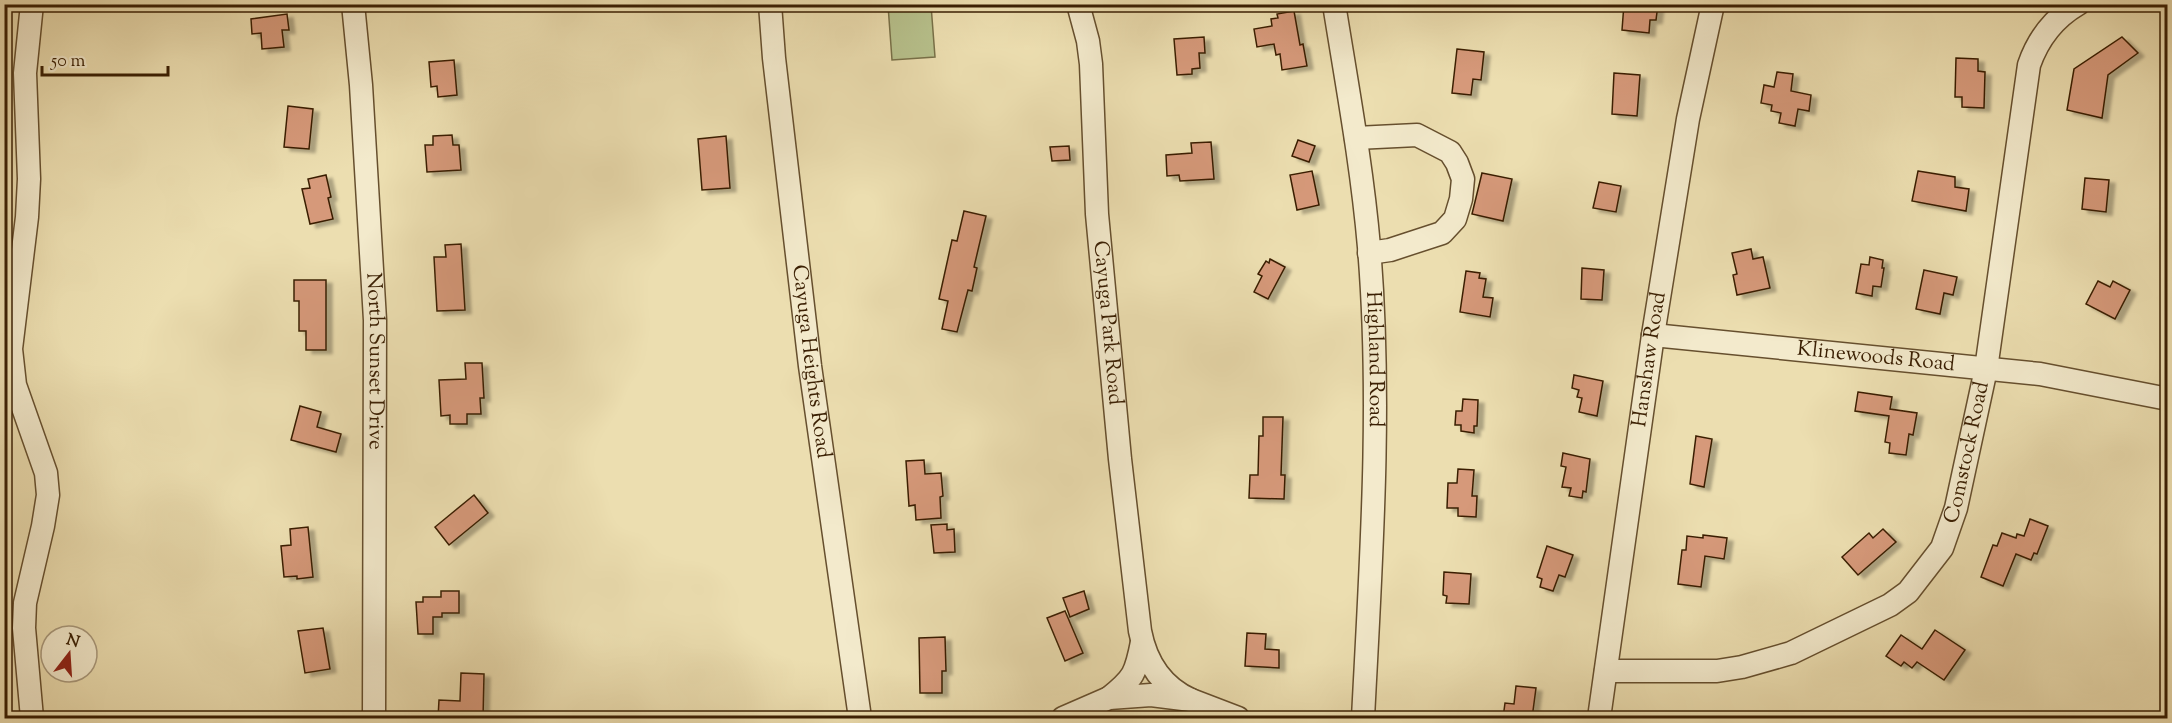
<svg xmlns="http://www.w3.org/2000/svg" width="2172" height="723" font-family="'Sorts Mill Goudy',serif">
<style>
.green{fill:#b7c18c;stroke:#787048;stroke-width:1.5}
.building{fill:#d6997a;stroke:#3a1f03;stroke-width:1.5;filter:url(#shadow)}
.lines{fill:none;stroke-linecap:round;stroke-linejoin:round}
.minor-casing{stroke:#664f2e;stroke-width:25}
.minor{stroke:#f3eacc;stroke-width:22}
.labels{text-anchor:middle;dominant-baseline:central;stroke-width:4.5;stroke-linejoin:round;paint-order:stroke}
.street-label{font-size:21px;fill:#3a1f03;stroke:#f3eacc}
</style>
<defs>
<filter id="shadow"><feDropShadow dx="6" dy="3.5" stdDeviation="1.5" flood-color="#0004"/></filter>
</defs>
<rect width="100%" height="100%" fill="#ecdeb0"/>
<filter id="stains"><feTurbulence type="fractalNoise" baseFrequency=".00333" numOctaves="4"/><feColorMatrix values="0 0 0 0 .2 0 0 0 0 .09 0 0 0 0 .02 0 0 0 .5 -.17"/></filter>
<radialGradient id="worn" r=".72"><stop offset=".6" stop-color="#630" stop-opacity="0"/><stop offset="1" stop-color="#630" stop-opacity=".3"/></radialGradient>
<!-- green -->
<path class="green" d="M888,5h43l4,52 -43,3z"/>
<!-- building -->
<g class="building">
<path d="M1624,4h34l-2,16h-6l-1,13 -27,-3z"/>
<path d="M1294,11l6,34 3,-1 4,22 -25,4 -2,-16 -4,1 -2,-11 -17,3 -3,-18 18,-3 -1,-7 7,-1 -1,-4z"/>
<path d="M287,14l2,16h-7l2,17 -22,2 -1,-16 -9,1 -1,-15z"/>
<path d="M1204,37l1,16h-6l1,15 -8,1v5l-15,1 -3,-36z"/>
<path d="M2122,37l16,16 -30,22 -6,43 -35,-8 7,-41z"/>
<path d="M1457,49l27,3 -3,28 -8,-1 -2,16 -19,-2z"/>
<path d="M1956,58l22,1v12l7,1 -1,36 -22,-1v-10h-7z"/>
<path d="M454,60l3,35 -19,2 -1,-11 -6,1 -2,-25z"/>
<path d="M1777,72l16,2 -2,17 20,4 -2,16 -11,-2 -3,17 -16,-3 2,-10 -10,-2 1,-6 -11,-2 3,-18 10,2z"/>
<path d="M1614,73l26,2 -3,41 -25,-2z"/>
<path d="M288,106l25,3 -4,40 -25,-2z"/>
<path d="M452,135l1,10h6l2,25 -34,2 -2,-27h8v-9z"/>
<path d="M726,136l4,52 -28,2 -4,-51z"/>
<path d="M1298,140l17,6 -6,16 -17,-6z"/>
<path d="M1211,142l3,37 -34,2 -1,-6 -12,1 -1,-21 26,-2 -1,-10z"/>
<path d="M1069,146l1,14 -18,1 -2,-14z"/>
<path d="M1312,171l7,34 -22,5 -7,-35z"/>
<path d="M1918,171l37,6v10l14,2 -3,22 -54,-10z"/>
<path d="M1482,173l30,6 -9,42 -31,-7z"/>
<path d="M326,175l5,22 -3,1 5,21 -23,5 -8,-35 8,-1 -2,-9z"/>
<path d="M2085,178l24,2 -3,32 -24,-3z"/>
<path d="M1599,182l22,4 -5,26 -23,-4z"/>
<path d="M964,211l22,5 -12,51 3,1 -5,23 -4,-1 -11,42 -15,-3 6,-28 -9,-2 13,-59 5,1z"/>
<path d="M461,244l4,66 -28,1 -3,-54h12l-1,-12z"/>
<path d="M1751,249l2,10 10,-2 7,31 -33,7 -4,-20 4,-1 -5,-21z"/>
<path d="M1870,257l13,3 -1,8h2l-3,19 -8,-1 -1,10 -16,-3 5,-29 8,1z"/>
<path d="M1270,259l15,8 -17,32 -14,-7 8,-16 -4,-2 8,-13 3,2z"/>
<path d="M1582,268l22,2 -2,30 -21,-1z"/>
<path d="M1924,270l33,7 -4,18 -9,-2 -4,21 -24,-5z"/>
<path d="M1466,271l14,2 -1,5 7,1 -3,18 10,1 -3,19 -30,-5z"/>
<path d="M294,280h32v70h-20v-19h-7v-30h-5z"/>
<path d="M2098,281l12,6 3,-6 17,9 -15,29 -29,-15z"/>
<path d="M465,363h17l2,35h-4l1,16h-14v10h-17v-9l-9,1 -2,-36 27,-1z"/>
<path d="M1574,375l29,6 -6,35 -18,-4 3,-14 -5,-1 2,-7 -7,-2z"/>
<path d="M1858,392l34,5 -2,12 27,4 -4,22 -4,-1 -3,21 -17,-2 1,-10 -5,-1 4,-26 -34,-5z"/>
<path d="M1463,399l15,1 -1,26h-3v7l-13,-2v-6h-6l1,-14h6z"/>
<path d="M300,406l21,6 -4,15 24,7 -5,18 -45,-12z"/>
<path d="M1263,417h20l-2,58h4l-1,24 -35,-1 1,-23h8l1,-39h4z"/>
<path d="M1696,436l16,3 -8,48 -14,-3z"/>
<path d="M1563,453l27,6 -4,33 -3,-1 -1,7 -13,-2 2,-8 -9,-1 4,-20 -5,-1z"/>
<path d="M924,460l1,14 16,-1 2,23 -3,1 1,21 -25,2 -1,-15 -6,1 -3,-45z"/>
<path d="M1458,469l16,1 -2,26h5l-1,21 -18,-1v-8h-11l1,-25h9z"/>
<path d="M474,495l14,18 -39,32 -14,-18z"/>
<path d="M2030,519l18,7 -11,28 -3,-1 -3,7 -15,-6 -13,32 -22,-9 12,-32 4,1 5,-13 14,5 1,-4 7,2z"/>
<path d="M947,524v6l7,-1 1,23 -21,1 -3,-28z"/>
<path d="M308,527l5,50 -16,2v-3l-13,1 -3,-31 10,-1 -1,-16z"/>
<path d="M1883,529l13,13 -38,33 -16,-18 27,-24 4,5z"/>
<path d="M1703,535l24,3 -3,21 -19,-3 -4,31 -23,-3 4,-34h4l1,-14 16,2z"/>
<path d="M1547,546l26,9 -8,22 -6,-2 -6,16 -13,-4 2,-8 -5,-2z"/>
<path d="M1444,572l27,2 -2,30 -23,-1 1,-7 -4,-1z"/>
<path d="M441,591h18v22h-17v4h-9v17h-15l-2,-32h7v-5h18z"/>
<path d="M1084,591l5,18 -19,8 -7,-19z"/>
<path d="M1065,611l18,42 -18,8 -18,-43z"/>
<path d="M323,628l7,41 -25,4 -7,-42z"/>
<path d="M1935,630l30,20 -21,30 -27,-18 -5,6 -8,-6 -3,4 -15,-10 15,-21 21,14z"/>
<path d="M1247,633l19,1 -1,15 14,1v18l-34,-2z"/>
<path d="M945,637l1,34h-4v22h-22l-1,-55z"/>
<path d="M461,673l23,1 -1,44h-45l1,-18 21,1z"/>
<path d="M1516,686l20,2 -4,30h-29l2,-15 9,1z"/>
</g>
<g class="lines">
<!-- minor casing -->
<g class="minor-casing">
<g id="minor">
<path d="M32,4l-7,69 4,106 -2,38 -16,132 4,36 31,88 2,22 -5,31 -18,77 -1,25 8,90"/>
<path id="s1" d="M353,4l8,81 14,235 -1,398"/>
<path id="s2" d="M770,4l4,54 36,308 50,352"/>
<path id="s3" d="M1078,4l10,37 3,23 6,150 23,245 20,172c6,31 22,56 51,69"/>
<path id="s4" d="M1334,4c13,81 28,162 35,243 13,157 2,315 -6,471"/>
<path d="M1356,138l61,-3 33,17 7,11 6,16 -2,20 -6,20 -13,14 -52,17 -21,3"/>
<path id="s5" d="M1653,335l387,39 128,25"/>
<path id="s6" d="M1606,671h111l25,-4 49,-14 99,-48 18,-13 34,-44 14,-40 30,-139 43,-304c9,-26 25,-47 49,-61"/>
<path d="M1109,698c25,-20 27,-25 33,-56"/>
<path d="M1063,718l46,-20 42,-3 40,5 47,18"/>
<path id="s7" d="M1599,718l54,-383 35,-216 25,-115"/>
</g>
</g>
<!-- minor -->
<use href="#minor" class="minor"/>
</g>
<g class="labels">
<!-- street labels -->
<g class="street-label">
<text stroke="none"><textPath href="#s3" startOffset="321">Cayuga Park Road</textPath></text>
<text stroke="none"><textPath href="#s5" startOffset="224">Klinewoods Road</textPath></text>
<text stroke="none"><textPath href="#s4" startOffset="358">Highland Road</textPath></text>
<text stroke="none"><textPath href="#s1" startOffset="358">North Sunset Drive</textPath></text>
<text stroke="none"><textPath href="#s7" startOffset="362">Hanshaw Road</textPath></text>
<text stroke="none"><textPath href="#s2" startOffset="360">Cayuga Heights Road</textPath></text>
<text stroke="none"><textPath href="#s6" startOffset="474">Comstock Road</textPath></text>
</g>
</g>
<!-- margin -->
<rect width="2172" height="723" fill="none" stroke="#ecdeb0" stroke-width="24"/>
<rect x="6" y="6" width="2160" height="711" fill="none" stroke="#3a1f03" stroke-width="3"/>
<rect x="12" y="12" width="2148" height="699" fill="none" stroke="#3a1f03" stroke-width="1.5"/>
<!-- north arrow -->
<g transform="translate(69 654) rotate(17)"><circle r="28" fill="#f3eacc" stroke="#a9997c" stroke-width="1.5"/>
<path d="M0-4.5L10 22L0 15L-10 22Z" fill="#8f2418"/>
<text y="-9" font-size="16" font-weight="bold" text-anchor="middle" fill="#3a1f03">N</text>
</g>
<!-- scale -->
<path d="M42 66v9h126v-9" fill="none" stroke="#3a1f03" stroke-width="3"/>
<text x="51" y="66" font-size="18" fill="#3a1f03" stroke="#f3eacc" stroke-width="4.5" paint-order="stroke">50 m</text>
<rect width="100%" height="100%" filter="url(#stains)"/>
<rect width="100%" height="100%" fill="url(#worn)"/>
</svg>
